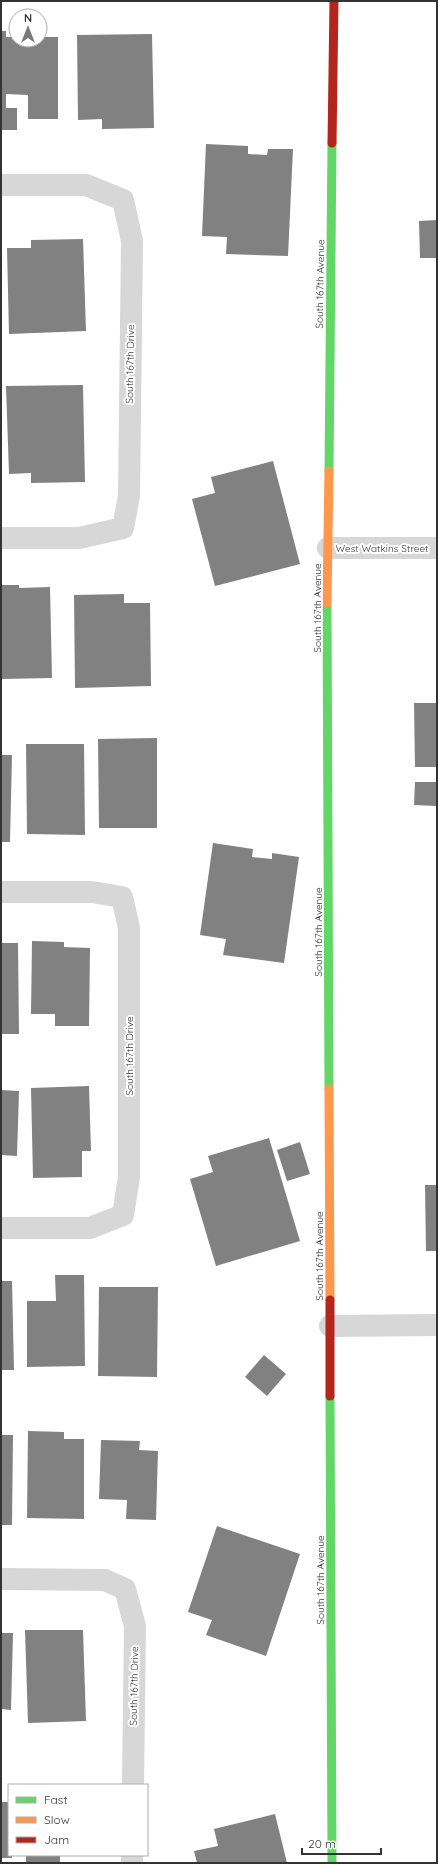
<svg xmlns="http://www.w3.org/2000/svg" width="438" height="1864" font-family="Quicksand,sans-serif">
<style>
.building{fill:#818181}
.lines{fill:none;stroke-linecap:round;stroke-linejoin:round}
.street{stroke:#d7d7d7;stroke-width:22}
.fast{stroke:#63d668;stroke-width:9}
.slow{stroke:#ff974d;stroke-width:9}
.jam{stroke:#b3261e;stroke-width:9}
.labels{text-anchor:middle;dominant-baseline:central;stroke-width:4;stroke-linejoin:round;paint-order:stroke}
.street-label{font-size:10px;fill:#333;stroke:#fff}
</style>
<rect width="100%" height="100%" fill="#fff"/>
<!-- building -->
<g class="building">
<path d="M1,31h5v6h10v3h24v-3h18v82h-30v-24l-22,-1v14h11v22h-16z"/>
<path d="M152,34l2,94 -52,1v-10l-24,1 -1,-85z"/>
<path d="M206,144l42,2v8l19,1 1,-6h25l-5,107 -62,-2 1,-17 -25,-1z"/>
<path d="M437,220v38h-17l-1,-37z"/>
<path d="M83,239l3,92 -77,3 -2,-86h24v-8z"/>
<path d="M83,385l2,97 -54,1v-10l-22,1 -3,-88z"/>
<path d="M273,461l27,103 -85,22 -23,-87 23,-6 -4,-16z"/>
<path d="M1,585h18v3l31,-1 2,91 -51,1z"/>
<path d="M124,594v9h26l1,83 -76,2 -1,-93z"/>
<path d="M414,703h23v64h-22z"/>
<path d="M157,738v90h-58l-1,-89z"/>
<path d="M26,744h58l1,91 -58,-1z"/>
<path d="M1,755h11l-2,87h-9z"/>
<path d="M415,782h22l-1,24 -22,-1z"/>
<path d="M213,843l40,6 -1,8 20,2v-6l27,4 -15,106 -61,-8 3,-16 -26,-4z"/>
<path d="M32,941l32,1v5l26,1 -1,78h-34v-12h-24z"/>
<path d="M1,943h17l1,91h-18z"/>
<path d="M89,1086l2,65h-9v26l-49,1 -2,-90z"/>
<path d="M1,1090l18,1 -2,65 -16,-1z"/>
<path d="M269,1138l31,103 -84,25 -26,-87 23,-7 -5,-16z"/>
<path d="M300,1142l10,32 -23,7 -10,-31z"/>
<path d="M425,1185h12v66h-11z"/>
<path d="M55,1275h29l1,91 -58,1v-66h29z"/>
<path d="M1,1281h11l2,89h-13z"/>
<path d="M99,1287h59l-1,90 -59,-1z"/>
<path d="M264,1355l22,19 -19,22 -22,-19z"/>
<path d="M28,1431l36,1v7h20v80l-57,-1z"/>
<path d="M1,1435h12l-1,90h-11z"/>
<path d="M101,1440l39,1 -1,9 19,1 -2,69 -30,-1 1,-19 -28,-1z"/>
<path d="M217,1526l83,28 -34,102 -60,-21 6,-15 -24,-8z"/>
<path d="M25,1630h58l3,91 -58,2z"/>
<path d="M1,1633h12l-2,77 -10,-1z"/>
<path d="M1,1802h8v53h3v3h-11z"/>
<path d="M275,1814l12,49h-90l-3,-12 24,-5 -4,-17z"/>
<rect x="26" y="1855" width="34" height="8"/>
</g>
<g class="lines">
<!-- street -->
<g class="street">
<path d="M1,185h85l37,15 9,41 -3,255 -6,32 -44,10h-78"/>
<path d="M328,548h109"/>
<path d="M1,892h91l30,5 7,31v249l-6,38 -33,13h-89"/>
<path d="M330,1326l107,-1"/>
<path d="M1,1579l104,1 20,9 10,37 -2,159"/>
<path d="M132,1863v-8"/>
</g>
<!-- fast -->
<g class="fast">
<path d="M329,471l3,-328"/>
<path d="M327,603l2,486"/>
<path d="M330,1396l2,467"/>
</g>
<!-- slow -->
<g class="slow">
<path d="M327,603l2,-132"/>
<path d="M329,1089l1,211"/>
</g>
<!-- jam -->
<g class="jam">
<path d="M332,143l2,-142"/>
<path d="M330,1300v96"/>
</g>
</g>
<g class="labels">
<!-- street labels -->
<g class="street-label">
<text transform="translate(320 284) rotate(-89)">South 167th Avenue</text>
<text transform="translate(130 364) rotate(-89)">South 167th Drive</text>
<text x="382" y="548">West Watkins Street</text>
<text transform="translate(317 608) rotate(-90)">South 167th Avenue</text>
<text transform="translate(318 932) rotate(-90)">South 167th Avenue</text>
<text transform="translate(129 1056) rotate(-90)">South 167th Drive</text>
<text transform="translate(319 1256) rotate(-90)">South 167th Avenue</text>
<text transform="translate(320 1580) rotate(-90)">South 167th Avenue</text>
<text transform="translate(134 1686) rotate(-89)">South 167th Drive</text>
</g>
</g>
<!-- border -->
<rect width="438" height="1864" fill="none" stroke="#333333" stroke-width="4"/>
<!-- legend -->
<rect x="8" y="1784" width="140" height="72" fill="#ffffff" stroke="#adadad"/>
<rect x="16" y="1797" width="20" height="6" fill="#63d668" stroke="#adadad"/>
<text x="44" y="1804" font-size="12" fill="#333333">Fast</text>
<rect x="16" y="1817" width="20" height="6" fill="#ff974d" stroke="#adadad"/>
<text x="44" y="1824" font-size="12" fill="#333333">Slow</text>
<rect x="16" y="1837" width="20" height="6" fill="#b3261e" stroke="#adadad"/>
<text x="44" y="1844" font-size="12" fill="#333333">Jam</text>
<!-- north arrow -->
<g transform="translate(28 28)"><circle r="19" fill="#ffffff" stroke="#adadad"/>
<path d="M0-3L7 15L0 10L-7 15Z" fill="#7a7a7a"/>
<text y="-6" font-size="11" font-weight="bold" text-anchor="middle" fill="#333333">N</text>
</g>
<!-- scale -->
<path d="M302 1848v6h79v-6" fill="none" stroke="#333333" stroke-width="2"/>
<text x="308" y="1848" font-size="12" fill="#333333" stroke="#ffffff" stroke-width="3" paint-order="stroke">20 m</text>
</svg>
